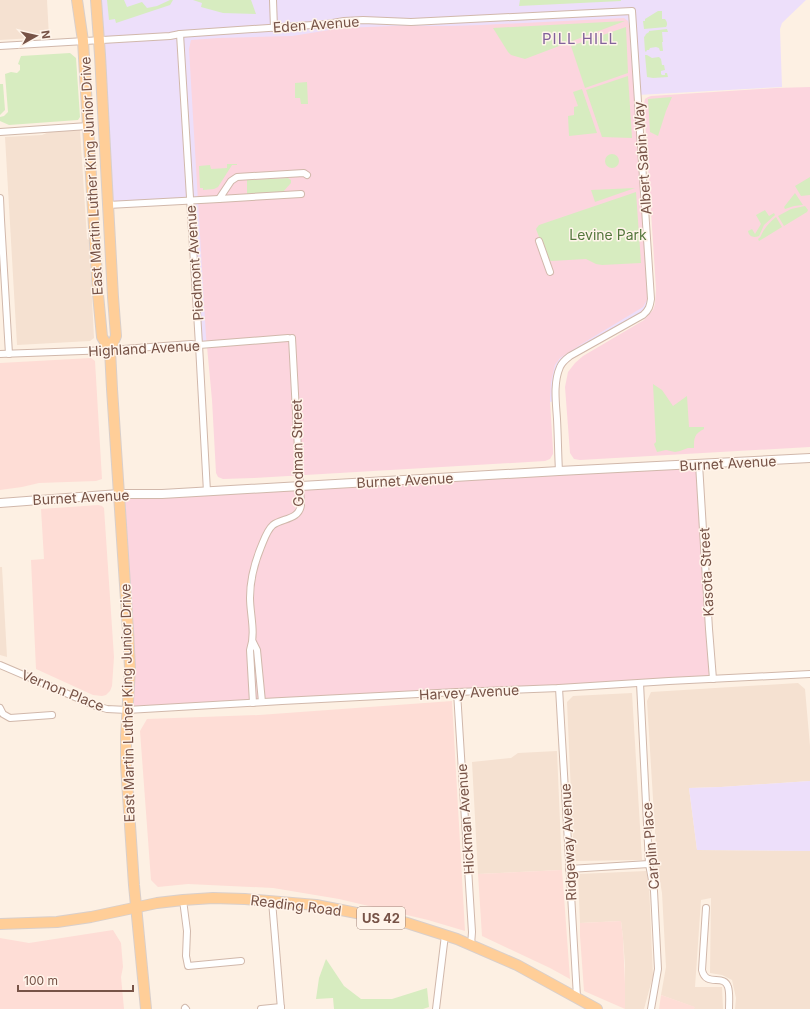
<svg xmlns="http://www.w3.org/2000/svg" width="810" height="1009" font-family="Inter,sans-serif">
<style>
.residential{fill:#f5e1d1}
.commercial{fill:#feddd6}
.education{fill:#eddffa}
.medical{fill:#fcd5de}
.green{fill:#d7ecc0}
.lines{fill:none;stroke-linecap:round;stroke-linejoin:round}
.minor-casing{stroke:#d1b8ab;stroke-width:8}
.tertiary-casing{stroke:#d1b8ab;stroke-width:10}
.primary-casing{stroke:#d9cfcb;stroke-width:12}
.minor{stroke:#fff;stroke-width:6}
.tertiary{stroke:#fff;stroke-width:8}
.primary{stroke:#ffce98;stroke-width:10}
.labels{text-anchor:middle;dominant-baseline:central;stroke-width:3;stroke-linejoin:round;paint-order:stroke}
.shield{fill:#fff4ea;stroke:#a08378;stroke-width:1}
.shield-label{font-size:13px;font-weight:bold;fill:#775347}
.street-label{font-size:14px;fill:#775347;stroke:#fff4ea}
.park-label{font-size:14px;fill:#54773c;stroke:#fff4ea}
.neighbourhood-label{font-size:15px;letter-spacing:1px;fill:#82629b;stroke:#fff4ea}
</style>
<rect width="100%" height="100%" fill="#fdf0e3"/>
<!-- residential -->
<g class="residential">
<path d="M0,0h47l2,37 -49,3z"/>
<path d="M80,130l7,109 2,1 5,98 -4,3 -73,4 -12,-208 37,-2 7,-3z"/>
<path d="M0,567h2l5,90 -7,-2z"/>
<path d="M798,683l7,6 5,57v35l-89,6 -32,1 8,62 113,1v158h-75l1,-11 -4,-18 -10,-5 -12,-2 1,-75 -10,2 -6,87h27l1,22h-29v-2l-33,-12 5,-28 -4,-74 -5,-29 -10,-163 4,-9z"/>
<path d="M632,693l10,167 -68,1 -7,-159 6,-6z"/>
<path d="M557,751l5,119 -84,4 -6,-112 39,-4 7,-5z"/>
<path d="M646,871l3,13 4,92 -9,33h-19v-44l-2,-27 -2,-17 -41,2 -2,-49z"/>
</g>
<!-- commercial -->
<g class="commercial">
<path d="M91,358l4,3 7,118 -6,2 -57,2 -17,4 -22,3v-127z"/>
<path d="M98,505l4,1 2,2 10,149 -2,29 -2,5 -4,4 -4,1 -9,-1 -57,-26 -5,-109 13,-1 -3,-50z"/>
<path d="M452,701l13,230 -37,-11 -89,-21 -66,-11 -85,-4 -30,3 -7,-7 -11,-149 7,-12 112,-4z"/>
<path d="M562,870l3,40 5,69 -20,-11 -68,-32 -4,-62z"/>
<path d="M621,921l2,17 2,46v25l-41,-18 -4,-55v-13z"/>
<path d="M113,930l8,13 2,24 -2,10 3,32h-124v-71l29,5z"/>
<path d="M661,995l34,12 -1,2h-35z"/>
</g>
<!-- education -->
<g class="education">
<path d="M96,0h710l-24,23 -2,6 2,58 -144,8 13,204 -4,13 -77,44 -10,10 -4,35 -6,1 -258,-64 -93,7 -9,-144 -82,4z"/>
<path d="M810,781v70l-113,-1 -8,-62 32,-1z"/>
</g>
<!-- medical -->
<g class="medical">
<path d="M624,18l4,3 1,5 18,261v13l-4,7 -63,38 -20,13 -5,7 -2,8 -2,9 -1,19 3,49v4l-3,5 -5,2 -291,17 -31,1 -5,-2 -2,-4 -4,-73 -6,-64 -17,-287 2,-9 27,-2 74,-2 50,-8 51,-2h55l33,-1z"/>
<path d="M810,87v360l-230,13 -6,-1 -4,-6 -5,-66 3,-15 7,-9 8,-7 61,-36 9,-10 2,-6 1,-15 -12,-185 1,-5 3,-2 3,-1 125,-8z"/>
<path d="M699,464l14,215 -586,31 -8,-216z"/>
</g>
<!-- green -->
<g class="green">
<path d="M107,0h17l3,7 15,-5 5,6 10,-2 13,-6h3l-3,5 -54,18 -1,-4 -6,1z"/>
<path d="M193,0h58l5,14 -33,-1 -22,-6 1,-4z"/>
<path d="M520,0h101v1l-102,5z"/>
<path d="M658,11h4v8h3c2,3 3,5 1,8l-22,2 -1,-8h2v-2z"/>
<path d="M625,21l-100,38 -14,-4 -3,-3 -15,-24z"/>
<path d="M626,27l2,46 -43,15 -14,-42z"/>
<path d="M667,29l1,3h-6l1,10h-1l1,9h-3l-1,-3 -3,-1 -6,1 -1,2h-2l-1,2 -1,-1 -1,-14 1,-1 1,-2 3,-2v-1z"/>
<path d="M70,53l6,5 4,59 -2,3 -69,5 -9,-4v-4l4,-1 4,-4 -3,-38 6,-2 6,1 3,-3v-5l-2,-1 3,-8z"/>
<path d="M645,55h2l5,3 7,-1 2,2 1,6h2l1,5 -4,1v3l1,1h3v-2h2l1,4 -15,1 -6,-1z"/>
<path d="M628,76l4,62 -30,-1 -16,-47z"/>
<path d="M307,82l1,22h-7l-1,-6h-5v-15z"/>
<path d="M0,84h3l2,26 -5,5z"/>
<path d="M582,89l15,44 -28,3 -1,-20 6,-1v-8l4,-1 -5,-14z"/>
<path d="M672,97l-6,14 -8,25 -8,-4 -2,-33z"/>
<circle cx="612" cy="161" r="7"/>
<path d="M227,164h10v1h-5l-14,22 -4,2 -11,1v-2h-3l-1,-22 11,-1 1,4 16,-1z"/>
<path d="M810,177v18l-9,1 -6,-10z"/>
<path d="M288,178l3,2v3l-9,10 -35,2v-15z"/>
<path d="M635,188l-40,14 -4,-12z"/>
<path d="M636,192l5,71 -39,2 -6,-1 -10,-5 -35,2 -4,-3 -11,-29 3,-4z"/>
<path d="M795,193l8,12 -9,1 -9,3 -1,-2z"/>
<path d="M805,206l3,4 -1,2 -23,14 -6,-10 13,-7z"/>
<path d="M765,210l4,6 5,-3 1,2 -11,10 -5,11c-5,2 -10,1 -11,-5l4,-2 3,5 6,-10 -5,-9z"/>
<path d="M776,217l6,10 -23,14 -1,-2c4,-3 3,-5 6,-9 3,-5 7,-9 12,-13z"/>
<path d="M653,384l9,6 11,16 14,-10 2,31h15v2c-10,5 -10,9 -10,19h-6l-8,3 -5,1 -9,-2 -9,2 -3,-8 2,-2z"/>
<path d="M326,959l18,27 17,13h31l35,-11 2,19 -6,2h-89l-1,-11 -17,1 3,-21z"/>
</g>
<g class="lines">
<!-- minor casing -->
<g class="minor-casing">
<g id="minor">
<path d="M273,0l1,28"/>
<path d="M180,34l19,311 8,147"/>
<path d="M0,46l170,-10 10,-2 147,-10 17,-3 19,-1 48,2 221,-11 19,288c-1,7 -2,11 -8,16l-73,41c-4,3 -8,6 -10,11 -7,16 -4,36 -3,52 1,18 1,35 2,52"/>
<path d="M0,132l88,-6"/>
<path d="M301,194l-82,5 12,-18 6,-4 67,-4 3,2"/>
<path d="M0,198l1,22 8,134"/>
<path d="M108,205l111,-6"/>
<path d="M539,241l11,31"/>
<path d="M0,354l110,-4 81,-6 8,1 89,-7"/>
<path d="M699,464l10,165 4,50"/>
<path d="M253,642l4,8 5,52"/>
<path d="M0,665l96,41 11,3 20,1 155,-9 175,-9 102,-4 110,-7 141,-7"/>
<path d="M640,683l9,181 5,27 4,78 -7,40"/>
<path d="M559,688l18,309"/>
<path d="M457,692l15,240 -1,13"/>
<path d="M253,703l-3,-53c6,-17 0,-36 0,-52 0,-19 4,-34 11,-51 3,-7 6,-17 12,-22 9,-7 26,-5 28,-20l-9,-167"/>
<path d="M0,708l3,6 7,4 42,-3"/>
<path d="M569,869l80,-5"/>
<path d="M183,900l4,31 -1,25 2,10 53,-5"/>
<path d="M272,901l9,108"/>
<path d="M706,908l-4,62c4,18 22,3 26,17 2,6 1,15 1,22"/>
<path d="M185,1008l1,1"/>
<path d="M261,1009l20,-2"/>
<path d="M436,1009l9,-74"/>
</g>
</g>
<!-- tertiary casing -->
<g class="tertiary-casing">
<path id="tertiary" d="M0,503l119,-9h43l397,-23 251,-13"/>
</g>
<!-- primary casing -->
<g class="primary-casing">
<g id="primary">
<path d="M77,0l6,41 15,253 4,43 8,13"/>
<path d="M96,0l4,55 13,242 3,39 -6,14 2,39 16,241 2,38 -4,68v29l8,120 12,124"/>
<path d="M0,924l57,-2 34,-5 66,-14 26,-3 30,-2 32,1 71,6 91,18 50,16 60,26 80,44"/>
</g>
</g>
<!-- minor -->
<use href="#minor" class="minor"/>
<!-- tertiary -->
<use href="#tertiary" class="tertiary"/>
<!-- primary -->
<use href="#primary" class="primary"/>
</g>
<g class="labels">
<!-- shield labels -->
<rect class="shield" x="357" y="907" width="48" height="22" rx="3"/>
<g class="shield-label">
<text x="381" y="918">US 42</text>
</g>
<!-- street labels -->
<g class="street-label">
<text transform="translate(316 24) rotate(-4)">Eden Avenue</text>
<text transform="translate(642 158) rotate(-94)">Albert Sabin Way</text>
<text transform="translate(91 176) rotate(-93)">East Martin Luther King Junior Drive</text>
<text transform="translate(194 263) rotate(-94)">Piedmont Avenue</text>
<text transform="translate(144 348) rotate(-3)">Highland Avenue</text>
<text transform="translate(297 453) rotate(-91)">Goodman Street</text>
<text transform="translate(728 463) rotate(-3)">Burnet Avenue</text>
<text transform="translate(405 480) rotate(-3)">Burnet Avenue</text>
<text transform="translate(81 497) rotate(-3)">Burnet Avenue</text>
<text transform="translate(706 572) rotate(-93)">Kasota Street</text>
<text transform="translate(63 690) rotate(22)">Vernon Place</text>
<text transform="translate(469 692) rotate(-3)">Harvey Avenue</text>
<text transform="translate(127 703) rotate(-91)">East Martin Luther King Junior Drive</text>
<text transform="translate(465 819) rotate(-94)">Hickman Avenue</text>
<text transform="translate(568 842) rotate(-93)">Ridgeway Avenue</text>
<text transform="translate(650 846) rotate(-95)">Carplin Place</text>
<text transform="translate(296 905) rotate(7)">Reading Road</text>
</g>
<!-- park labels -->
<g class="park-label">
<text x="608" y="234">Levine Park</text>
</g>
<!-- neighbourhood labels -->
<g class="neighbourhood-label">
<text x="580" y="38">PILL HILL</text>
</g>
</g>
<!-- north arrow -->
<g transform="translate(36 36) rotate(82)" stroke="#fff4ea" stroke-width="3" paint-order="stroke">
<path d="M0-3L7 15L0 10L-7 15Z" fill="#775347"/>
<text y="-6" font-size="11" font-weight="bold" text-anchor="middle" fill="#775347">N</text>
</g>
<!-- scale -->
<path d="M18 985v6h115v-6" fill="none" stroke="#775347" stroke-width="2"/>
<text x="24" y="985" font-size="12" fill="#775347" stroke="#fff4ea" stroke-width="3" paint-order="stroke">100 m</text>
</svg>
